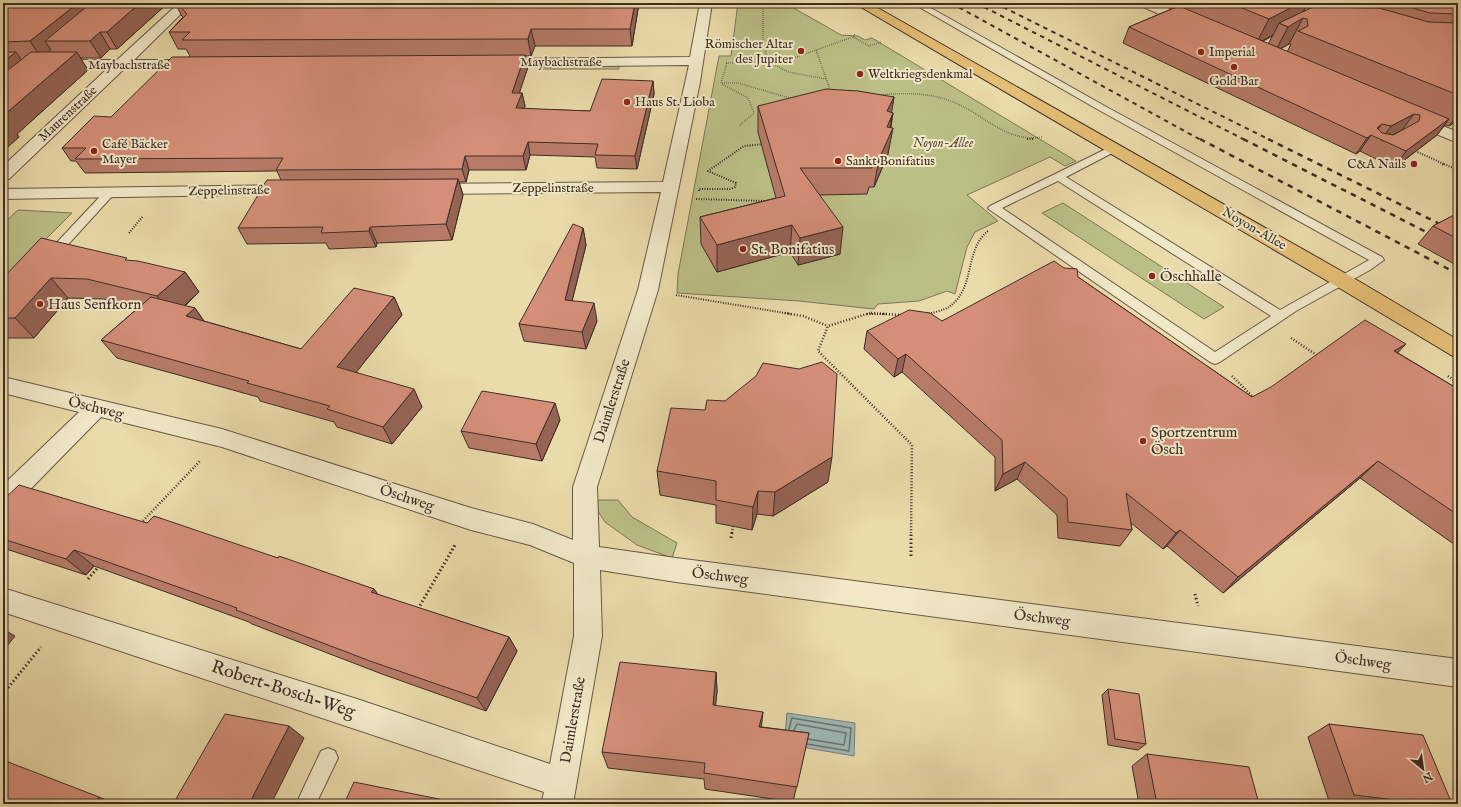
<svg xmlns="http://www.w3.org/2000/svg" width="1461" height="807" font-family="'IM FELL English',serif">
<style>
.green{fill:#bbbf86;stroke:#7c7656}
.water{fill:#9db8b4;stroke:#77807b}
.lines{fill:none;stroke-linecap:round;stroke-linejoin:round}
.shore{stroke:#6d726d;stroke-width:1.5}
.lane-casing{stroke:#685847;stroke-width:2}
.street-casing{stroke:#685847;stroke-width:2}
.primary-casing{stroke:#3d2d26;stroke-width:2}
.path-far3{stroke:#3d2d26;stroke-width:1.5;stroke-dasharray:0.5 1.5;stroke-linecap:butt}
.path-far2{stroke:#3d2d26;stroke-width:2;stroke-dasharray:1 1.5;stroke-linecap:butt}
.path-far1{stroke:#3d2d26;stroke-width:2.5;stroke-dasharray:1 2;stroke-linecap:butt}
.path{stroke:#3d2d26;stroke-width:3;stroke-dasharray:1.5 2.5;stroke-linecap:butt}
.lane{fill:#f1e8c8;fill-rule:evenodd}
.street{fill:#f1e8c8;fill-rule:evenodd}
.primary{fill:#e5be75;fill-rule:evenodd}
.rail-far1{stroke:#3d2d26;stroke-width:2;stroke-dasharray:4.5 4.5;stroke-linecap:butt}
.rail{stroke:#3d2d26;stroke-width:2.5;stroke-dasharray:5.5 5.5;stroke-linecap:butt}
.wall{fill:#b77b68;stroke:#3d2d26;fill-rule:evenodd}
.shaded-wall{fill:#956455;stroke:#3d2d26}
.building{fill:#d58f79;stroke:#3d2d26;fill-rule:evenodd}
.poi-dot{fill:#8f2418;stroke:#f1e8c8;stroke-width:1.5}
.labels{text-anchor:middle;dominant-baseline:central;stroke-width:4;stroke-linejoin:round;paint-order:stroke}
.far-poi-label{font-size:13px;fill:#3d2d26;stroke:#f1e8c8;text-anchor:start}
.far-street-label{font-size:13px;fill:#3d2d26;stroke:#f1e8c8}
.far-park-label{font-size:13px;font-style:italic;fill:#564a39;stroke:#f1e8c8}
.poi-label{font-size:15px;fill:#3d2d26;stroke:#f1e8c8;text-anchor:start}
.street-label{font-size:15px;fill:#3d2d26;stroke:#f1e8c8}
.near-street-label{font-size:18px;fill:#3d2d26;stroke:#f1e8c8}
</style>
<rect width="100%" height="100%" fill="#eadbaa"/>
<filter id="stains"><feTurbulence type="fractalNoise" baseFrequency=".005" numOctaves="4"/><feColorMatrix values="0 0 0 0 .2 0 0 0 0 .09 0 0 0 0 .02 0 0 0 .5 -.17"/></filter>
<radialGradient id="worn" r=".72"><stop offset=".6" stop-color="#630" stop-opacity="0"/><stop offset="1" stop-color="#630" stop-opacity=".3"/></radialGradient>
<!-- green -->
<g class="green">
<path d="M738,3h47l56,32 17,1 7,4 7,-2 204,123 -11,5 -15,-9 -83,38 31,26 -23,11 -8,15 -12,47 -8,-3 -28,10 -41,3 -4,5 -75,-8 -122,-8 1,-19 41,-218h12z"/>
<path d="M542,66h77v3h-78z"/>
<path d="M1063,203l161,104 -20,12 -162,-106z"/>
<path d="M18,210l54,3 -69,69v-58z"/>
<path d="M598,500h20l14,17 45,26 -5,15 -35,-13 -32,-23 -8,-12z"/>
</g>
<!-- water -->
<path class="water" d="M787,713l68,10 -1,33 -70,-12z"/>
<g class="lines">
<!-- shore -->
<g class="shore">
<path d="M789,729l3,-11 59,10 -2,23 -42,-7"/>
<path d="M794,730l3,-6 49,9 -2,12 -36,-6"/>
</g>
<!-- lane casing -->
<g class="lane-casing">
<g id="lane">
<path d="M912,3h10l181,102 279,152 2,3 -14,10 -74,41 -76,51 -5,2 -5,-2 -220,-152 -2,-2 2,-2 124,-61 5,3 -1,2 -52,27 214,133 89,-50 -272,-151zM1058,181l213,135 -56,36 -213,-144z"/>
<path d="M1287,29l3,1v4l-35,18 -3,1 -4,-3z"/>
<path d="M111,188l4,1 1,2 -1,2 -61,67h-8l-2,-3 2,-3 61,-65z"/>
<path d="M328,748l7,3 3,7 -22,46h-20l25,-53z"/>
</g>
</g>
<!-- street casing -->
<g class="street-casing">
<g id="street">
<path d="M179,3h13l-58,57h60l5,1 2,3 -2,3 -74,1 -116,111 -6,1v-14l105,-98h-105v-8h114z"/>
<path d="M700,3h12l-12,79 -42,208 -61,197 2,60 77,11 782,101v28l-782,-105 -76,-12 2,66 -29,168h-32l3,-12 -541,-180v-24l354,111 193,65 24,-128v-73l-44,-18 -59,-15 -249,-83 -121,-30 -89,91 -9,3v-26l76,-73 -76,-19v-16l219,52 249,79 62,16 40,16v-53l65,-197 23,-98 -231,2 -6,-1 -3,-4 3,-4 6,-1 233,-2 26,-117 -193,2 -5,-1 -2,-3 2,-3 5,-1 194,-2z"/>
<path d="M1139,3h17l42,18 2,3 -2,3h-10l-47,-21z"/>
<path d="M1412,114l46,18v11l-51,-21 -3,-3 3,-3z"/>
<path d="M292,185l6,1 3,4 -3,4 -295,5v-10z"/>
</g>
</g>
<!-- primary casing -->
<g class="primary-casing">
<path id="primary" d="M854,3h15l481,273 108,64v18l-7,-3 -115,-69z"/>
</g>
<!-- path-far3 -->
<g class="path-far3">
<path d="M763,3v34l4,24 21,11 38,7"/>
<path d="M828,3l8,5"/>
<path d="M853,37l16,9 12,-4"/>
<path d="M816,50l37,-13 2,-3"/>
<path d="M726,63l59,-2 31,-11 15,42"/>
<path d="M727,63l-6,20h17l55,16"/>
<path d="M722,84l26,14 6,15 -15,13"/>
<path d="M877,95c25,-2 52,-3 76,7 33,13 52,41 90,35"/>
</g>
<!-- path-far2 -->
<g class="path-far2">
<path d="M1027,139h7"/>
<path d="M1413,150l31,14 -2,1"/>
<path d="M1444,164l14,6"/>
<path d="M699,191v-2h31l5,-2 1,-4 -28,-12 36,-25 20,-2"/>
<path d="M696,199l71,2"/>
<path d="M129,233l14,-17"/>
<path d="M676,295l115,19"/>
<path d="M867,314h19"/>
<path d="M929,314c6,-2 15,-4 20,-7 27,-19 15,-57 39,-76"/>
</g>
<!-- path-far1 -->
<g class="path-far1">
<path d="M785,313l18,3 25,10"/>
<path d="M870,313l-42,13 -10,25 94,94 -1,88"/>
<path d="M871,313l29,2"/>
<path d="M929,314l3,-1"/>
<path d="M1291,338l27,18"/>
<path d="M1232,376l22,22"/>
<path d="M1448,376l10,7"/>
<path d="M141,523l59,-62"/>
<path d="M732,533l1,-7"/>
</g>
<!-- path -->
<g class="path">
<path d="M731,538l1,-6"/>
<path d="M911,556v-24"/>
<path d="M88,579l12,-14"/>
<path d="M1195,594l3,12"/>
<path d="M418,609l37,-64"/>
<path d="M3,694l38,-47"/>
</g>
<!-- lane -->
<use href="#lane" class="lane"/>
<!-- street -->
<use href="#street" class="street"/>
<!-- primary -->
<use href="#primary" class="primary"/>
<!-- rail-far1 -->
<g class="rail-far1">
<path d="M951,3l250,137"/>
<path d="M976,3l269,137"/>
<path d="M995,3l275,137"/>
</g>
<!-- rail -->
<g class="rail">
<path d="M1200,139l258,135"/>
<path d="M1243,139l215,109"/>
<path d="M1268,139l190,94"/>
</g>
</g>
<!-- wall -->
<g class="wall">
<path d="M3,3h165l-51,46h-7l-9,9h-21l8,12 -71,64 2,3 -16,14z"/>
<path d="M169,3h470l-7,43h-97l-4,10h-6l3,11 -9,26h3l3,13 -1,3 66,2 63,-30 1,13 -17,75 -40,-1 -2,-11 -65,-2 -4,15h-57l-3,12h-7l4,13 -11,45 -75,3 -1,4 -47,2 -3,-6 -79,1 -9,-16 25,-34 18,-14 -4,-9 -192,2 -9,-12h-5l-9,-13 49,-31 79,-61 -4,-7h-8l-9,-17 14,-15 -2,-2 -5,-11 -3,3z"/>
<path d="M1166,3h292v117l-9,6 -4,-1 -8,10 -43,33 -34,-17 -4,3 -233,-111 6,-16 47,-20zM1273,35l-5,9 -6,-3zM1289,44h2l-4,8 -7,-3z"/>
<path d="M894,97l-3,15 2,1 -2,14 -3,27 -14,33h-5l-2,7 -48,1 21,59 -42,11 -8,-13 -73,20 -16,-28 -1,-27 76,-19 -18,-66v-26z"/>
<path d="M1458,213v53l-40,-22 15,-18z"/>
<path d="M583,228l3,17 -14,56 25,20 -11,28 -62,-8 -5,-17z"/>
<path d="M1064,268l14,9 174,120 146,-44 60,36v158l-98,-69 -137,115 -56,-47 -4,3 -32,-26 1,7 -12,16 -62,-8 -1,-23 -40,-36 -22,12v-34l-93,-85 -8,5 -30,-28 3,-18 75,-10z"/>
<path d="M185,272l14,20 -14,14 10,2 9,13 97,28 93,-52 8,18 -46,57 66,35 -30,37 -55,-17 -3,-5 -74,-21 -2,-4 -141,-39 -16,-18 37,-32 -34,-9 -36,-1 -34,40h-31v-60z"/>
<path d="M725,401l103,81 -55,34 -16,-2 -5,16 -36,-7v-18l-56,-10 -3,-24 48,-61z"/>
<path d="M560,420l-18,41 -73,-13 -8,-17z"/>
<path d="M3,500l144,23 131,35 96,31 4,6 131,42 8,14 -31,60 -104,-37 -130,-50 -3,-2 -155,-56 -8,9 -83,-27z"/>
<path d="M716,672l1,19 -2,15 47,21 47,6 -16,69 -88,-13 -1,-10 -96,-11 -6,-16z"/>
<path d="M1108,689l38,55 -8,6 -30,-5 -6,-50z"/>
<path d="M1329,724l123,80h-122l-22,-67z"/>
<path d="M1147,754l112,50h-120l-7,-38z"/>
</g>
<!-- shaded-wall -->
<g class="shaded-wall">
<path d="M78,3h30l-63,38 6,9 -10,8 -11,-17z"/>
<path d="M140,3h28l-51,46 -10,-17z"/>
<path d="M171,3h4l1,1 -3,3z"/>
<path d="M635,3h4l-7,43 -2,-17z"/>
<path d="M1300,3h8l-10,18 5,-3 -14,26 -14,8 13,-25 -9,-4 -6,12 -17,9 13,-25z"/>
<path d="M531,29l4,17 -4,10 -3,-17z"/>
<path d="M100,32l10,17 -9,9 -11,-17z"/>
<path d="M16,52l12,18 -25,20v-28z"/>
<path d="M77,52l11,18 -71,64 2,3 -16,14v-35z"/>
<path d="M525,55l3,12 -13,39 -3,-13z"/>
<path d="M653,81l1,13 -17,75 -2,-13z"/>
<path d="M522,93l3,13 -6,16 -3,-14z"/>
<path d="M894,97l-4,25 3,-9 -4,22 4,-7 -5,26 -14,33 13,-76z"/>
<path d="M1414,114l-12,16 -19,11 -2,-1 10,-14z"/>
<path d="M1458,114v6l-9,6z"/>
<path d="M1449,119l-12,16 -43,33 12,-17z"/>
<path d="M1382,124l-9,12 4,-8z"/>
<path d="M1371,135l-11,16 -4,3 11,-16z"/>
<path d="M528,142l2,13 -4,15 -3,-14z"/>
<path d="M465,156l4,14 -3,12 -4,-13z"/>
<path d="M458,179l5,16 -11,45 -6,-16z"/>
<path d="M792,225l-2,27 -73,20v-27z"/>
<path d="M370,227l7,16 -1,4 -7,-16z"/>
<path d="M843,227l-3,27 -42,11 2,-27z"/>
<path d="M583,228l3,17 -18,72 -3,-17z"/>
<path d="M185,272l14,20 -27,25 -15,-21z"/>
<path d="M51,278l17,20 -34,40 -19,-20z"/>
<path d="M394,297l8,18 -55,69 -10,-17z"/>
<path d="M594,303l3,18 -11,28 -4,-17z"/>
<path d="M195,308l12,18 -21,-10z"/>
<path d="M1406,344l-17,18 5,-11z"/>
<path d="M906,354l-4,18 -8,5 4,-18z"/>
<path d="M414,389l8,18 -30,37 -9,-17z"/>
<path d="M555,403l5,17 -18,41 -6,-17z"/>
<path d="M832,457l-4,25 -55,34 2,-24z"/>
<path d="M1378,461l-18,17 -137,115 15,-16z"/>
<path d="M1025,462l-8,17 -22,12 8,-17z"/>
<path d="M758,491l-1,23 -5,16 1,-23z"/>
<path d="M1180,530l-13,16 -4,3 13,-16z"/>
<path d="M74,550l20,16 -8,9 -20,-16z"/>
<path d="M374,589l11,15 -14,-12z"/>
<path d="M3,629l12,7 -12,15z"/>
<path d="M509,637l8,14 -31,60 -9,-13z"/>
<path d="M716,672l1,19 -3,32 -1,-18z"/>
<path d="M763,712l-2,18 -2,-3z"/>
<path d="M289,726l15,12 -33,66h-22z"/>
<path d="M99,797l17,7h-22z"/>
</g>
<!-- building -->
<g class="building">
<path d="M3,3h75l-48,38 -27,1z"/>
<path d="M91,3h49l-33,29h-7l-10,9h-45z"/>
<path d="M177,3h458l-5,26h-99l-3,10 -346,1 8,-8h-21l18,-18z"/>
<path d="M1230,3h70l-31,16z"/>
<path d="M1395,3h63v11l-28,-1z"/>
<path d="M1179,6l270,113 -43,32 -35,-16 -4,3 -238,-111zM1414,114l6,1 -1,6 -26,14 -11,-2 -5,-5 5,-4 9,2z"/>
<path d="M1313,7l66,1 50,14 29,1v72l-160,-64 10,-5 -1,-7 -4,-1 -15,9 -9,-4z"/>
<path d="M3,52h13l-13,10z"/>
<path d="M31,52h46l-74,64v-42z"/>
<path d="M525,55l-13,38h10l-6,15 74,3 12,-32 51,2 -18,75 -40,-1 3,-11 -70,-2 -5,14h-58l-3,13 -186,1 7,-12 -208,1 11,-11h-24l32,-32 17,1 61,-60z"/>
<path d="M826,89l32,2 36,6 -7,14 6,2 -6,14 6,1 -15,33 -7,-1 1,8h-72l43,59 -43,11 -8,-13 -75,20 -17,-28 85,-21 -27,-90z"/>
<path d="M458,179l-12,45 -76,3 -1,4 -48,2 2,-6 -85,1 20,-33 5,-1 -1,-7 5,-7z"/>
<path d="M1458,213v26l-25,-13z"/>
<path d="M573,224l10,4 -18,72 29,3 -12,29 -63,-8z"/>
<path d="M41,238l86,20 -2,2 13,1 47,11 -28,24 -70,-17 -36,-1 -36,40h-12v-40z"/>
<path d="M1054,261l10,7 13,1 1,8 174,120 19,-10 94,-67 41,24 -12,7 64,38v126l-80,-54 -140,116 -58,-47 -4,3 -50,-40 6,37 -64,-8 -1,-24 -42,-36 -22,12 -1,-34 -96,-86 -8,5 -31,-28 42,-21 21,3 12,8z"/>
<path d="M354,288l40,9 -57,70 77,22 -31,38 -56,-18 3,-3 -83,-23 2,-2 -148,-41 50,-43 44,11 -9,8 115,33z"/>
<path d="M822,362l15,12 -5,83 -57,35 -17,-1 -5,16 -37,-7v-19l-59,-10 14,-63 34,2 2,-10 18,1 31,-25 7,-13 36,6z"/>
<path d="M482,391l73,12 -19,41 -75,-13z"/>
<path d="M19,485l128,38 7,-7 124,42 1,-2 95,33 -3,3 138,45 -32,61 -107,-37 -134,-51 1,-2 -163,-58 -8,9 -63,-20v-39z"/>
<path d="M620,662l96,10 -3,33 50,7 -4,15 50,6 -12,54 -93,-14 1,-10 -103,-11z"/>
<path d="M1108,689l31,5 7,50 -31,-5z"/>
<path d="M225,714l64,12 -40,78h-76z"/>
<path d="M1329,724l94,11 29,69h-22l-76,-9z"/>
<path d="M1147,754l102,13 10,37h-102z"/>
<path d="M3,760l96,37 -5,7h-91z"/>
<path d="M354,782l110,22h-120z"/>
</g>
<!-- markers -->
<g class="poi-dot">
<circle cx="801" cy="51" r="4"/>
<circle cx="1201" cy="52" r="4"/>
<circle cx="1234" cy="67" r="4"/>
<circle cx="860" cy="74" r="4"/>
<circle cx="627" cy="102" r="4"/>
<circle cx="94" cy="151" r="4"/>
<circle cx="838" cy="161" r="4"/>
<circle cx="1414" cy="164" r="4"/>
<circle cx="743" cy="249" r="4"/>
<circle cx="1152" cy="276" r="4"/>
<circle cx="40" cy="304" r="4"/>
<circle cx="1143" cy="441" r="4"/>
</g>
<g class="labels">
<!-- far-poi labels -->
<g class="far-poi-label">
<text x="793" y="44" text-anchor="end">Römischer Altar<tspan x="793" dy="15">des Jupiter</tspan></text>
<text x="1209" y="52">Imperial</text>
<text x="868" y="74">Weltkriegsdenkmal</text>
<text x="1234" y="81" text-anchor="middle">Gold Bar</text>
<text x="635" y="102">Haus St. Lioba</text>
<text x="102" y="144">Café Bäcker<tspan x="102" dy="15">Mayer</tspan></text>
<text x="846" y="161">Sankt Bonifatius</text>
<text x="1406" y="164" text-anchor="end">C&amp;A Nails</text>
</g>
<!-- far-street labels -->
<g class="far-street-label">
<text x="561" y="62">Maybachstraße</text>
<text x="129" y="65">Maybachstraße</text>
<text transform="translate(68 114) rotate(-43)">Maurenstraße</text>
<text x="553" y="188">Zeppelinstraße</text>
<text transform="translate(229 191) rotate(-1)">Zeppelinstraße</text>
<text transform="translate(1254 229) rotate(30)">Noyon-Allee</text>
</g>
<!-- far-park labels -->
<g class="far-park-label">
<text x="943" y="143">Noyon-Allee</text>
</g>
<!-- poi labels -->
<g class="poi-label">
<text x="751" y="249">St. Bonifatius</text>
<text x="1160" y="276">Öschhalle</text>
<text x="48" y="304">Haus Senfkorn</text>
<text x="1151" y="432">Sportzentrum<tspan x="1151" dy="17">Ösch</tspan></text>
</g>
<!-- street labels -->
<g class="street-label">
<text transform="translate(612 401) rotate(-72)">Daimlerstraße</text>
<text transform="translate(96 408) rotate(14)">Öschweg</text>
<text transform="translate(407 498) rotate(18)">Öschweg</text>
<text transform="translate(720 576) rotate(7)">Öschweg</text>
<text transform="translate(1042 618) rotate(7)">Öschweg</text>
<text transform="translate(1363 661) rotate(8)">Öschweg</text>
<text transform="translate(573 720) rotate(-80)">Daimlerstraße</text>
</g>
<!-- near-street labels -->
<g class="near-street-label">
<text transform="translate(283 690) rotate(18)">Robert-Bosch-Weg</text>
</g>
</g>
<!-- margin -->
<rect width="1461" height="807" fill="none" stroke="#eadbaa" stroke-width="16"/>
<rect x="4" y="4" width="1453" height="799" fill="none" stroke="#3d2d26" stroke-width="2"/>
<rect x="8" y="8" width="1445" height="791" fill="none" stroke="#3d2d26"/>
<!-- north arrow -->
<g transform="translate(1423 769) rotate(151)" stroke="#f1e8c8" stroke-width="3" paint-order="stroke">
<path d="M0-3L7 15L0 10L-7 15Z" fill="#3d2d26"/>
<text y="-6" font-size="11" font-weight="bold" text-anchor="middle" fill="#3d2d26">N</text>
</g>
<rect width="100%" height="100%" filter="url(#stains)"/>
<rect width="100%" height="100%" fill="url(#worn)"/>
</svg>
